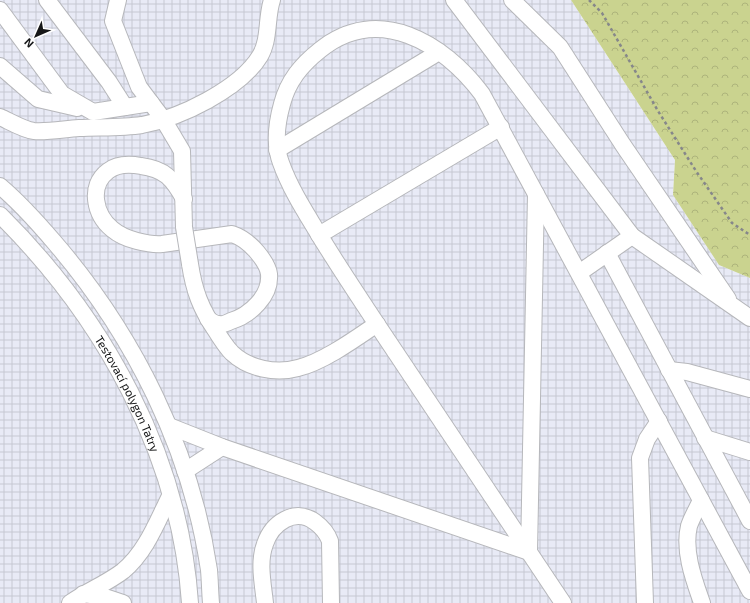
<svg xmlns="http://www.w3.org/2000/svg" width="750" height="603" font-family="'Exo 2',sans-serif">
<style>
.industrial{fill:url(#industrial-grid)}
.forest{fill:url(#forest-crowns)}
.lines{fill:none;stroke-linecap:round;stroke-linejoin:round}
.minor-casing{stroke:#b6b7bb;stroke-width:18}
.path{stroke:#86878a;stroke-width:2.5;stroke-dasharray:3 3;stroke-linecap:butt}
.minor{stroke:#fff;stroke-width:16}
.minor-bridge-casing{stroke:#b6b7bb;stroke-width:18;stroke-linecap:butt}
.minor-bridge{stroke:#fff;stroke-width:16}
.labels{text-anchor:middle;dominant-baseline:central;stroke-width:3;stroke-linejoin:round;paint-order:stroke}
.street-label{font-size:12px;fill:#161718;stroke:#fff}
</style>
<defs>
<pattern id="industrial-grid" width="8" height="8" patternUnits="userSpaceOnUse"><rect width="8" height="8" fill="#e8eaf6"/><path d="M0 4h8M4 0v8" fill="none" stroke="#c6c8d2"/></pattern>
<pattern id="forest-crowns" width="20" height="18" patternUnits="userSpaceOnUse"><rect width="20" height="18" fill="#cad38f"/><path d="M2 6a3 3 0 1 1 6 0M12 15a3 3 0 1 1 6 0" fill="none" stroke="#adb47b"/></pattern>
</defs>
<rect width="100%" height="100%" fill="#f5f6fb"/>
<!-- industrial -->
<path class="industrial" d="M0,0h571l104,160 -2,35 46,70 31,13v325h-750z"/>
<!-- forest -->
<path class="forest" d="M571,0h179v278l-31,-13 -46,-70 2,-35z"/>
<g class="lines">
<!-- minor casing -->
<g class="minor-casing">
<g id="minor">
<path d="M47,0l62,82 16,25"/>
<path d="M118,0l-5,21 26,66 24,32 19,32 2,76"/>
<path d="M454,0l178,236 118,82"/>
<path d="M512,0l48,47 63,98 105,154"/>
<path d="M0,10l62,84 31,18 58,-9"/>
<path d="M0,66l38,33 39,9"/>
<path d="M0,117c9,4 24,13 34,14 14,1 30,-2 45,-3 21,-1 43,0 63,-3 38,-7 98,-36 118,-69 10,-17 6,-38 12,-56"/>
<path d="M277,150l162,-98"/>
<path d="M0,186c20,17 38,37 55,57 79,92 136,206 154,327 1,11 1,22 2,33"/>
<path d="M184,199c-11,-20 -19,-30 -43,-33 -11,-2 -24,-2 -33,5 -20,15 -13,44 4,58 7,6 17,10 25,12 8,2 16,4 25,3l70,-10c9,3 19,11 25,18 5,6 11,14 12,22 2,22 -19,41 -38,47 -4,2 -8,4 -12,3 -4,0 -8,-3 -11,-5"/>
<path id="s1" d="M0,215c104,103 180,240 190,388"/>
<path d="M319,235l182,-108"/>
<path d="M607,253l143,268"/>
<path d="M190,264c4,27 11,45 26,67 5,8 10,16 16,22 17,16 44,21 66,15 25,-6 57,-29 79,-44"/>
<path d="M579,273l53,-37"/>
<path d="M669,370l18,2 63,17"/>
<path d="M169,426l53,21 307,105 7,-358"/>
<path d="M705,438l45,14"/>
<path d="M185,471l37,-24"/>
<path d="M701,500c-4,9 -9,17 -12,26 -6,25 5,54 13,77"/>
<path d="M83,594l22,3 18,6"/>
<path d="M70,603c17,-12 36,-19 53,-32 23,-19 34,-49 47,-75"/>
<path d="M265,603c-2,-19 -7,-41 0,-59 7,-21 30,-37 50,-22 7,5 12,11 15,19l1,62"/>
<path d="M563,603c-61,-91 -122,-183 -183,-274 -21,-32 -42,-63 -62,-96 -14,-23 -28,-45 -37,-70 -7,-18 -4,-41 1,-59 6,-23 19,-39 38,-54 58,-47 124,-7 162,44l268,497"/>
<path d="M645,603l-5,-145 7,-19 12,-18"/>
</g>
</g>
<!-- path -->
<path class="path" d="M589,0l13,13 56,98 38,60 36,52 18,12"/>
<!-- minor -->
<use href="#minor" class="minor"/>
<!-- minor-bridge casing -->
<g class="minor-bridge-casing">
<path id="minor-bridge" d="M184,227l6,37"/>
</g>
<!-- minor-bridge -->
<use href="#minor-bridge" class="minor-bridge"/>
</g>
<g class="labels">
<!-- street labels -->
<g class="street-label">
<text stroke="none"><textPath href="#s1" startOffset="221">Testovací polygon Tatry</textPath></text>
</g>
</g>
<!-- north arrow -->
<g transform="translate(36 36) rotate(225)" stroke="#ffffff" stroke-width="3" paint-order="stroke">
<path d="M0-3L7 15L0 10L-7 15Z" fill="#161718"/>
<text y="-6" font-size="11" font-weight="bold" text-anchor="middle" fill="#161718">N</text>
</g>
</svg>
